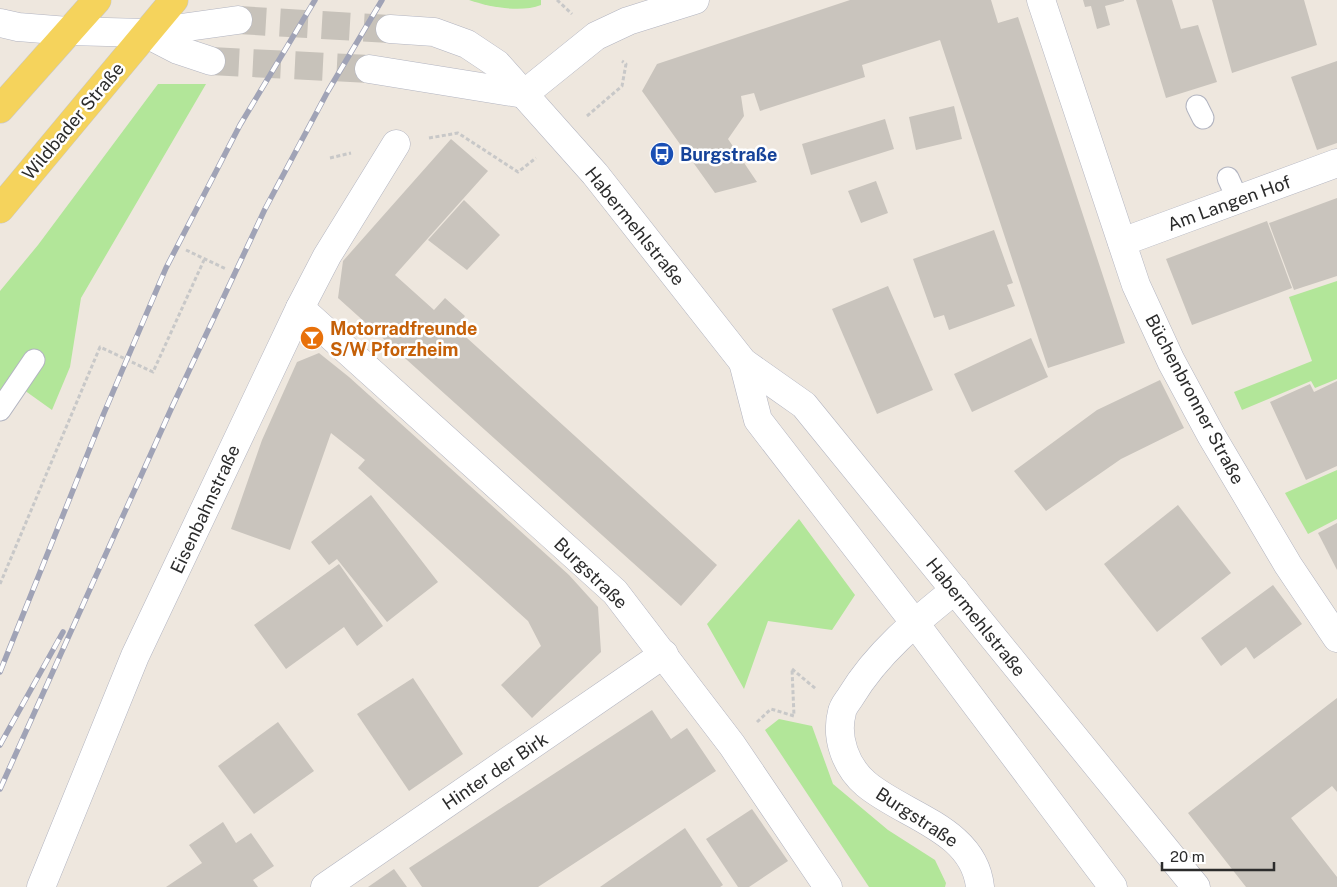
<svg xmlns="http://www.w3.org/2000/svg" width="1337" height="887" font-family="'Public Sans',sans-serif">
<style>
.green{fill:#b2e699}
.building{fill:#c9c4bd}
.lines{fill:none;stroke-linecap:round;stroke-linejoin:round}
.secondary-tunnel{stroke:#c7c2ba;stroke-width:28;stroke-dasharray:28 14;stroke-linecap:butt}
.service-casing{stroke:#b2b4c0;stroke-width:23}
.minor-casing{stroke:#b2b4c0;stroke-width:29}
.secondary-casing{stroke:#b2b4c0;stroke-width:29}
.primary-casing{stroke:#c8c8c8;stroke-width:29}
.path{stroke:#c8c8c8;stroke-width:3;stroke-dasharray:4 2.5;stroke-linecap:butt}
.service{stroke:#fff;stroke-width:21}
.minor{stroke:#fff;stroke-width:28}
.secondary{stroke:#fff;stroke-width:28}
.primary{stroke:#f5d35c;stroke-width:28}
.rail-casing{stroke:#a0a3b6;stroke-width:5.5}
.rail{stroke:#fff;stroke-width:4;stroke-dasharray:11;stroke-linecap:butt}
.labels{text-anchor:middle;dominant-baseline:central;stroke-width:5;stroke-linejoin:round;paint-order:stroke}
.street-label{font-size:18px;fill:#2c2c2c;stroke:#fff}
.transit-label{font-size:18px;font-weight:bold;fill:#164399;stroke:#fff;text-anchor:start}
.food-label{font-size:18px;font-weight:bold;fill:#c56008;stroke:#fff;text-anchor:start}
</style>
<rect width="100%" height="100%" fill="#eee7de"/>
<!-- green -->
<g class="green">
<path d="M469,0h72v5c-20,8 -52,2 -72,-5z"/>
<path d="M158,84h48l-125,214 -11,69 -18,43 -42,-30 -10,14v-103l38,-46z"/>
<path d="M1337,281v98l-22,9 -4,-7 -69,29 -8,-18 78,-31 -23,-64z"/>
<path d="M1337,470v49l-29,15 -23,-41z"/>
<path d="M799,519l56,76 -23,35 -64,-9 -24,68 -37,-65z"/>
<path d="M779,719l33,7 21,58 55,46 47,30 11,23 -1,4h-76l-104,-157z"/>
</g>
<!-- building -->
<g class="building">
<path d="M850,0h141l7,23 20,-6 107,326 -77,25 -108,-328 -78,25 3,12 -105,34 -6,-18 -13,3 3,20 -16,23 29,43 -42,11 -73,-102 15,-27z"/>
<path d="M1083,0h41v1l-19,5 5,19 -13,4 -6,-23 -6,1z"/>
<path d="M1136,0h36l9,29 17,-4 19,57 -51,16z"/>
<path d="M1212,0h92l13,45 -85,28z"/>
<path d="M1337,61v82l-20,7 -26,-73z"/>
<path d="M954,106l8,33 -46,11 -7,-33z"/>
<path d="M885,119l9,30 -83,26 -9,-31z"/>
<path d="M451,139l37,32 -93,104 39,35 11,-12 20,18 -9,12 261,237 -36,41 -343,-308 5,-37z"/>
<path d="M876,181l12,32 -27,10 -13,-32z"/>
<path d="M1337,198v78l-43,14 -25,-67z"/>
<path d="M464,200l36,35 -33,35 -39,-30z"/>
<path d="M1267,221l25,67 -100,37 -26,-66z"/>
<path d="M994,230l19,53 -6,2 8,21 -66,24 -5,-15 -10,3 -21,-59z"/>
<path d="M888,286l45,104 -56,24 -45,-105z"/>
<path d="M1031,338l17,39 -76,35 -18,-38z"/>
<path d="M319,353l30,24 220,198 29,32 3,45 -69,66 -31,-33 40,-39 -13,-25 -170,-153 7,-8 -34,-27 -41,117 -59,-21 31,-89 35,-78z"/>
<path d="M1160,380l24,48 -63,31 -75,52 -32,-40 83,-61z"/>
<path d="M1337,381v85l-31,14 -36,-78 40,-18 4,8z"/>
<path d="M371,495l67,87 -51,40 -50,-63 -8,6 -18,-23z"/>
<path d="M1178,505l53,68 -74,59 -53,-68z"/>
<path d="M1337,523v47l-19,-37z"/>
<path d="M339,564l44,62 -26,20 -13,-19 -58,42 -32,-44z"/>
<path d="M1273,585l29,39 -48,35 -8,-12 -25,19 -20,-28z"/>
<path d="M413,678l50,76 -54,37 -52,-77z"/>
<path d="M1337,698v94l-5,-6 -41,32 46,59v10h-91l-58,-74z"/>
<path d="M652,710l19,29 16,-11 29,43 -178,116h-116l-13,-19z"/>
<path d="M278,722l36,49 -60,43 -36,-48z"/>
<path d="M752,809l36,52 -39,26h-11l-32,-48z"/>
<path d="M223,822l13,21 15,-10 23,33 -21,14 5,7h-92l36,-24 -13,-18z"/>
<path d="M685,828l38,57 -3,2h-120z"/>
<path d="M394,869l13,18h-39z"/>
</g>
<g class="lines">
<!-- secondary-tunnel -->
<g class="secondary-tunnel">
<path d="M238,20l152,9"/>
<path d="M211,61l158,8"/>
</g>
<!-- service casing -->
<g class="service-casing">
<g id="service">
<path d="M1197,106l6,12"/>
<path d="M1228,178l10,22"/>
<path d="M0,410l34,-50"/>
</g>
</g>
<!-- minor casing -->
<g class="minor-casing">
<g id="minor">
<path d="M1041,0l95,285 35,76 40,74 77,130 49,73"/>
<path d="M524,94l72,-58 32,-15 67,-21"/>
<path d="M1122,242l215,-79"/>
<path d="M300,308l315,284 117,153 96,142"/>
<path d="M955,590c-39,31 -78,63 -104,106 -3,5 -8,10 -9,16 -7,26 4,55 24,72 38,32 108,45 114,103"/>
<path d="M41,887l94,-231 165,-348 27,-52 69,-112"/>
<path d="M325,887l339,-233"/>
</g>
</g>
<!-- secondary casing -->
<g class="secondary-casing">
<g id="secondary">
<path d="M0,23l18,4 50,4 77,2 93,-13"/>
<path d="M390,29l44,3 33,12 30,20 98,110 148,188 61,43 392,482"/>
<path d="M145,33l33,17 33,11"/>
<path d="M369,69l155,25"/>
<path d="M743,362l15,58 156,202 199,265"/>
</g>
</g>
<!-- primary casing -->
<g class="primary-casing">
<g id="primary">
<path d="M0,109l97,-109"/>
<path d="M0,209l174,-209"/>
</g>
</g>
<!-- path -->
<g class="path">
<path d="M557,0l15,14"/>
<path d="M587,116l35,-30 4,-22 -4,-3"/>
<path d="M429,138l29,-5 60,39 18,-14"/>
<path d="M330,158l21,-5"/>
<path d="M186,250l40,19"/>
<path d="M0,584l100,-237 53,25 51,-112"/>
<path d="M792,669l24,20"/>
<path d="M757,722l14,-13 23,7 -2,-47"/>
</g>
<!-- service -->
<use href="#service" class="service"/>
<!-- minor -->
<use href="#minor" class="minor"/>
<!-- secondary -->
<use href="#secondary" class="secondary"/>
<!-- primary -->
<use href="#primary" class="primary"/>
<!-- rail casing -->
<g class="rail-casing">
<g id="rail">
<path d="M0,672l104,-259 62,-145 74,-143 75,-125"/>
<path d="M0,745l63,-113"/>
<path d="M0,789l172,-382 93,-198 63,-118 54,-91"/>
</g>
</g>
<!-- rail -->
<use href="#rail" class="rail"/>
</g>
<!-- icons -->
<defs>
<g id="bus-disc" transform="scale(1.25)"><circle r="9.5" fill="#1a4fb4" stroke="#fff"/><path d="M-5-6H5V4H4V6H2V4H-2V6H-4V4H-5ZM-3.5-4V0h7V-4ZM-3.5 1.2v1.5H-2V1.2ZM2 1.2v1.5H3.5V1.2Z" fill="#fff"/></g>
<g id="bar-disc" transform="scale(1.25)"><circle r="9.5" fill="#e8710a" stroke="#fff"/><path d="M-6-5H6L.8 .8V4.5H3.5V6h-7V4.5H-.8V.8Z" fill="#fff"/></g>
</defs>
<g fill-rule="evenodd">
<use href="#bus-disc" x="662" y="154"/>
<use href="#bar-disc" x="312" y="338"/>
</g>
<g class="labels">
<!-- street labels -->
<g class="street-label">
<text transform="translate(73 121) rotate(-50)">Wildbader Straße</text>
<text transform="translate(1229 203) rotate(-20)">Am Langen Hof</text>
<text transform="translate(635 226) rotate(51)">Habermehlstraße</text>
<text transform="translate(1195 399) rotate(62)">Büchenbronner Straße</text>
<text transform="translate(205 509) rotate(-65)">Eisenbahnstraße</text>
<text transform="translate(591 573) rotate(44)">Burgstraße</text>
<text transform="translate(976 617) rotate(51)">Habermehlstraße</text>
<text transform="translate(495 771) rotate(-34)">Hinter der Birk</text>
<text transform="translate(917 817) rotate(33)">Burgstraße</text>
</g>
<!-- transit labels -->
<g class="transit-label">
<text x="680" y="154">Burgstraße</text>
</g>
<!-- food labels -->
<g class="food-label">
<text x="330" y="328">Motorradfreunde<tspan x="330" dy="21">S/W Pforzheim</tspan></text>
</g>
</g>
<!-- scale -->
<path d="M1162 862v8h112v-8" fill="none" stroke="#2c2c2c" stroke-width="2.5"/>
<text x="1170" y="862" font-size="15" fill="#2c2c2c" stroke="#ffffff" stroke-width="4" paint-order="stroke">20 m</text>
</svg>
